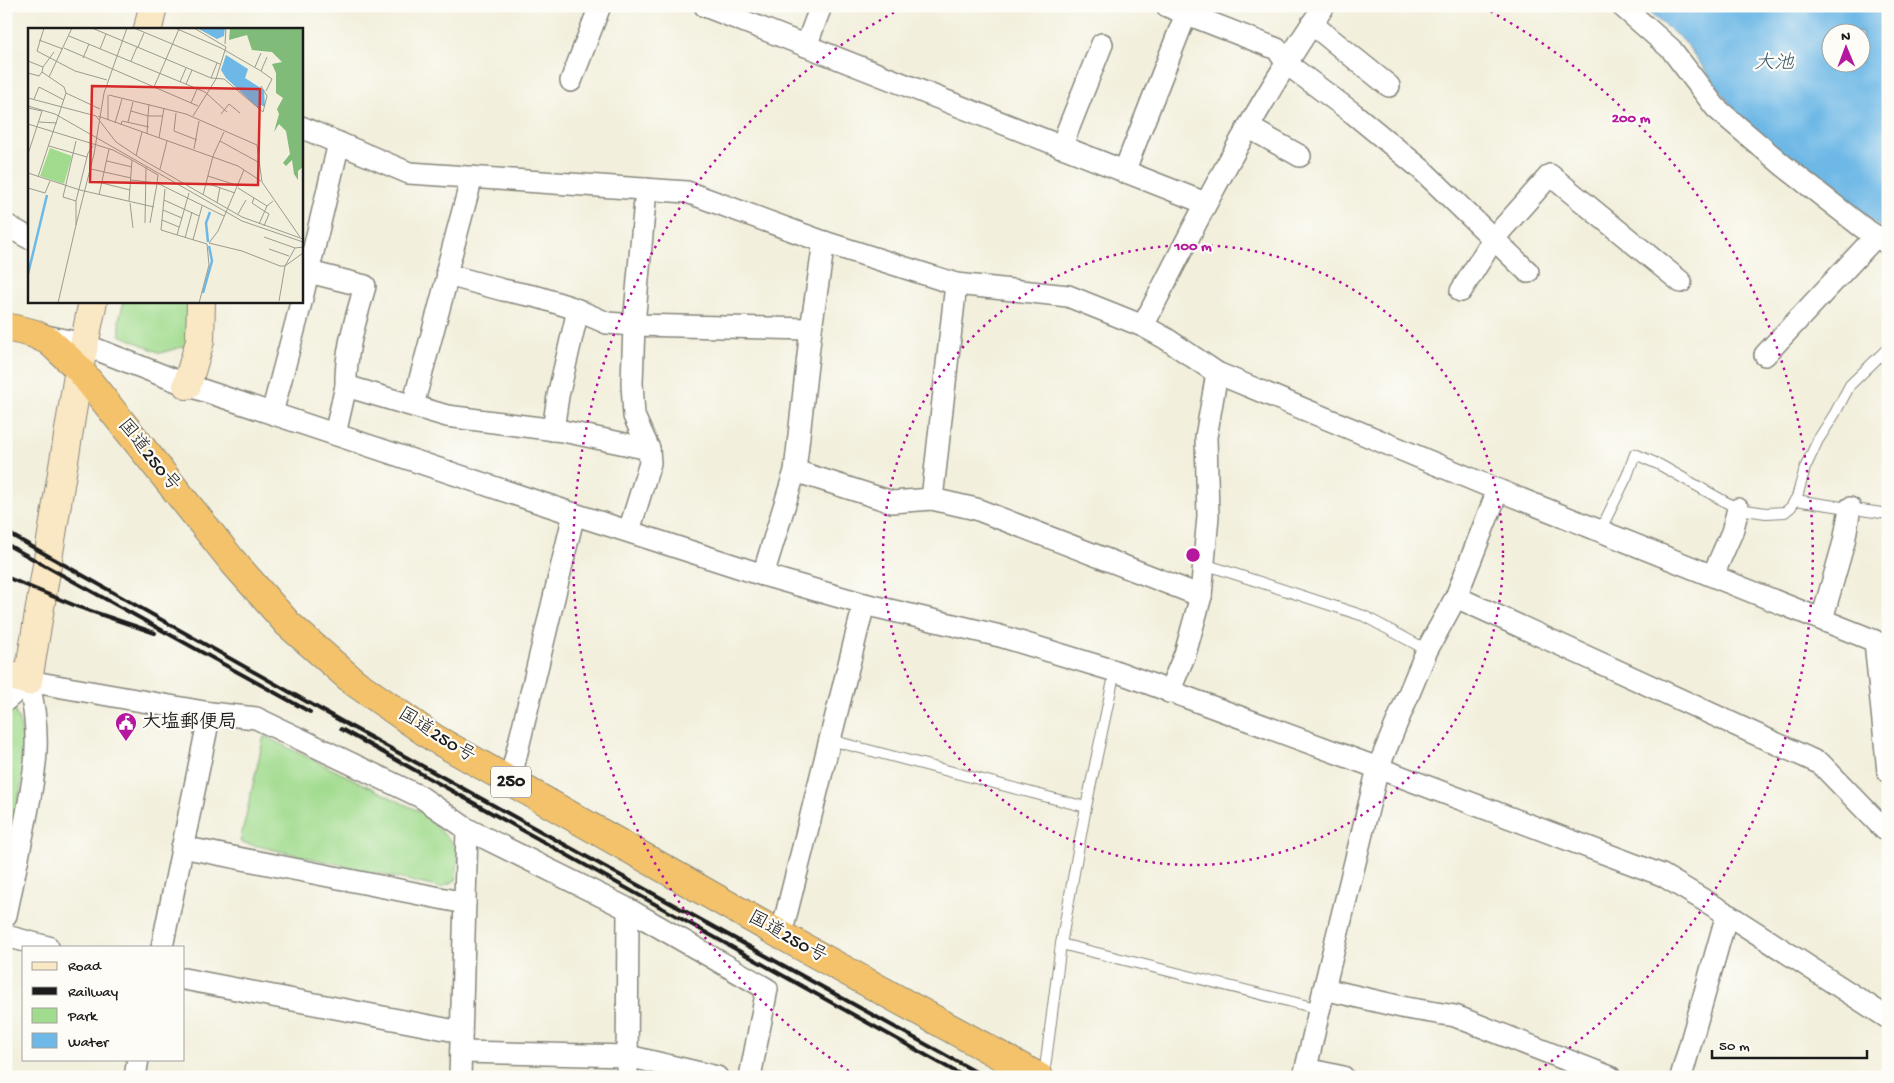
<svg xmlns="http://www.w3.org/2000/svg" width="1894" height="1083" font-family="'Gochi Hand','Klee One',sans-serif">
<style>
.green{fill:#a1db8e;stroke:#5e7c55}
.water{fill:#6db8e6;stroke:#446a81;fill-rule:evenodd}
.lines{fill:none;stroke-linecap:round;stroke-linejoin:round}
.lane-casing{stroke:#87867c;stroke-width:12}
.street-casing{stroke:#87867c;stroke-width:24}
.secondary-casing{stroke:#87867c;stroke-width:30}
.highway-casing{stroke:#87867c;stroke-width:30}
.lane{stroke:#fff;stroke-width:10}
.street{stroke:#fff;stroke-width:21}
.secondary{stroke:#fae7c3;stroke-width:28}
.highway{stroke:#f3c26a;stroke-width:28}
.rail{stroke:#1c1c1c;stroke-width:4}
.ring{fill:none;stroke:#b5179e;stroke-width:2.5;stroke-dasharray:2.5 5}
.labels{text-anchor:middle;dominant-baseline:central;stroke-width:4.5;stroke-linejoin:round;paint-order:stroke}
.shield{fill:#fdfcf7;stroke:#605f5e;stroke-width:1}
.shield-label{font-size:18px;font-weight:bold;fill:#1c1c1c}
.street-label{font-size:19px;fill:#1c1c1c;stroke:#fdfcf7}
.poi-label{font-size:19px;font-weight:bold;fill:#1c1c1c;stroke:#fdfcf7;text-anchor:start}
.water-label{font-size:20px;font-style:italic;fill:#3c5a6d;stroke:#fdfcf7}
.inset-river{fill:none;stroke:#6db8e6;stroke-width:2.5}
.inset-road{fill:none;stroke:#9c9b8f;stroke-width:1}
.view{fill:#d62828;fill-opacity:0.15;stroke:#d62828;stroke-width:2.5}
.inset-edge{fill:none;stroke:#1c1c1c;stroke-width:2.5}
.centre{fill:#b5179e;stroke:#fdfcf7;stroke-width:2.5}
.ring-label{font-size:15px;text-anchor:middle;font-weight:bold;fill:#b5179e;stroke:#fdfcf7;stroke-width:4.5;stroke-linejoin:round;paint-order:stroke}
</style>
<rect width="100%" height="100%" fill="#fdfcf7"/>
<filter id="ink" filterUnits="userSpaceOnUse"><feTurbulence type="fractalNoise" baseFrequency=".02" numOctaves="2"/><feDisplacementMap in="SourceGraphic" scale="10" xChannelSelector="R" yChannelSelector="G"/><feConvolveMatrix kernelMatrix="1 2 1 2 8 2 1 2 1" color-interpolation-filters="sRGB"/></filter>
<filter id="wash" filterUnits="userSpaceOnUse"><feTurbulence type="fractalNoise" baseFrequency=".0096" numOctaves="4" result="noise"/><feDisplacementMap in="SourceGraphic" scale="20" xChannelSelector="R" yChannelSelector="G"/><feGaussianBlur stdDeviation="1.12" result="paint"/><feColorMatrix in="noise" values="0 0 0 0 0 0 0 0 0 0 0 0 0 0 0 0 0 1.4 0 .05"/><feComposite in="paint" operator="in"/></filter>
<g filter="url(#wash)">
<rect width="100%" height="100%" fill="#f2efdc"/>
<!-- green -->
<g class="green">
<path d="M124,301h65v44l-29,8 -40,-18 -1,-16z"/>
<path d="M13,707c24,45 3,100 -7,147v-140z"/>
<path d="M264,736l159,77 36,36 -3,31 -15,8 -201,-46z"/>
</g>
<!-- water -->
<path class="water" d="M1641,6h247v227l-138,-102 -66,-90zM1832,32h30v30h-30z"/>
</g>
<g filter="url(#ink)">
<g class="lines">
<!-- lane casing -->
<g class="lane-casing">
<g id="lane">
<path d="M1795,500l93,14"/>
<path d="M1600,531l27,-55 8,-22 25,11 78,44 28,4 19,-1 6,-5 6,-10 8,-29 13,-28 16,-25 16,-30 38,-37"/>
<path d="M1204,564l160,52 63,34"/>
<path d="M830,740l256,67"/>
<path d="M1061,944l259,65"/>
<path d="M1044,1076l17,-132 25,-137 29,-136"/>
</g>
</g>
<!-- street casing -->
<g class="street-casing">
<g id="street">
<path d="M705,6l500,197"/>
<path d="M1167,6l110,43 10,15 67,50 67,55 107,103"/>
<path d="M1622,6l49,43 45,59 68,58 78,61 26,17"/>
<path d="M1312,24l77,62"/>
<path d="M806,46l15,-40"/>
<path d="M571,81l29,-75"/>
<path d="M301,127l108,46 278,19 137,50 132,42 112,12 75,30 22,12 52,35 281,117 377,151 13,131"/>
<path d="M1248,127l52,29"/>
<path d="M1061,147l41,-103"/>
<path d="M1124,172l62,-158"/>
<path d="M6,225l23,13"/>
<path d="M309,272l56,14c-9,33 -20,65 -19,100"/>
<path d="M448,275l55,15 35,7 32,10 37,16 27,2 12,-136"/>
<path d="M956,284l-24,215 44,10 225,87"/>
<path d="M1461,291l33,-53 56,-63 131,107"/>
<path d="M1143,326c55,-109 111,-218 181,-320"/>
<path d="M41,335l42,9 104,41 387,129 189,61 101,29 136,32 115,35 263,97 284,107 65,39 161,104"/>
<path d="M1765,355l111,-119"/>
<path d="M413,405l35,-130 -1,-5 25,-93"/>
<path d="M272,413l25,-94 42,-176"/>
<path d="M553,430l5,-34 20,-86"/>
<path d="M335,434l11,-48 101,30 116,15 86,18"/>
<path d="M795,471l97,31 40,-3"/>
<path d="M629,531l21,-68 -1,-14 -15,-33 -2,-33 2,-58 177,4"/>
<path d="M763,575l32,-104 16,-142 13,-87"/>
<path d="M1713,575l19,-43 6,-23"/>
<path d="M1456,597l365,167 63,65h4"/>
<path d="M1822,619l22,-77 6,-34"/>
<path d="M28,681l182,32 46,5 165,79 46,32 -7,248"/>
<path d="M1169,692l16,-38 16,-58 7,-80 -2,-79 11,-64"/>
<path d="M6,700l22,-19"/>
<path d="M510,781l64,-267"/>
<path d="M467,829l161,80 139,80 -17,88"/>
<path d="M182,847l283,56"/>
<path d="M6,915c6,-29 12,-58 18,-87 11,-54 19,-91 4,-147"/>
<path d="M781,935l83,-331"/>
<path d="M6,936l42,11"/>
<path d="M162,947l48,-234"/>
<path d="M184,979l277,53"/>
<path d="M1324,989l82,19 49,8 155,61"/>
<path d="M461,1052l167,4 89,21"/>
<path d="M1306,1069l37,8"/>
<path d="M135,1077l3,-18"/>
<path d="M627,1077l1,-168"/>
<path d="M1304,1077l20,-88 54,-221 49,-118 29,-53 42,-107"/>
<path d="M1681,1077l46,-163"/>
</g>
</g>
<!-- secondary casing -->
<g class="secondary-casing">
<g id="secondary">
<path d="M148,29l5,-23"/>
<path d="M187,385l13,-44 1,-40"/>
<path d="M6,674l22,7 51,-312 14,-68"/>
</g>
</g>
<!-- highway casing -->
<g class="highway-casing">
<path id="highway" d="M6,327l26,6 17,8 30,28 155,194 54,61 66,58 80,56 347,197 258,142"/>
</g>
<!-- lane -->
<use href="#lane" class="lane"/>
<!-- street -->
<use href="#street" class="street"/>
<!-- secondary -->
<use href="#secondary" class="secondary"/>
<!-- highway -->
<use href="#highway" class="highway"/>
<!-- rail -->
<g class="rail">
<path d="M6,532l335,189 644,356"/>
<path d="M6,544l304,168"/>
<path d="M6,577l70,29 79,27"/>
<path d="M341,729l624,348"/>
</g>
</g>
</g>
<!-- distance rings -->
<g class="ring">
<circle cx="1193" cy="555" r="310"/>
<path d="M855 1075A620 620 0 0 1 902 8M1484 8A620 620 0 0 1 1531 1075"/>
</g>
<!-- icons -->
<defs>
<g id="civic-pin" transform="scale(1.125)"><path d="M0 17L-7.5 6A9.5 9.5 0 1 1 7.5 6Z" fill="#b5179e" stroke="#fdfcf7"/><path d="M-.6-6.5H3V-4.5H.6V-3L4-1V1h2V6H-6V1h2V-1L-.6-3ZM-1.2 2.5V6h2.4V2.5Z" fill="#fff"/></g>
</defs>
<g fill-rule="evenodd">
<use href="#civic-pin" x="126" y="723"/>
</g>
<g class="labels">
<!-- shield labels -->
<rect class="shield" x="491" y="766.5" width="40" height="31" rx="4"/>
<g class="shield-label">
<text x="511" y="782">250</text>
</g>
<!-- street labels -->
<g class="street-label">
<text transform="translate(148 456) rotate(51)">国道250号</text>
<text transform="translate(436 736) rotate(32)">国道250号</text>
<text transform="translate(787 938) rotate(29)">国道250号</text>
</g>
<!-- poi labels -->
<g class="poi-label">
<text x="142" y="723">大塩郵便局</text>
</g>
<!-- water labels -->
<g class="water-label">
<text x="1774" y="64">大池</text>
</g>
</g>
<!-- overview -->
<g transform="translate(28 28)">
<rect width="275" height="275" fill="#f2efdc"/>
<path d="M22,120l22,8 -8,28 -24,-8z" fill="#a1db8e"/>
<path d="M202,0h73v139l-5,4v9l-4,-6 -2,-14 -6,6 -3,-3 7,-9 -4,-23 -7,-7 -5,8 5,-18 -2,-5 6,-11 -7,-5v-20l-4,-9 10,-2 -10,-10 -20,-2 -5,-15 -18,5z" fill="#80bb79"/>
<path d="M169,0h28l-1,8 -7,3zM198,27l22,14 -3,9 19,12 1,17 -4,-2 -2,4 -33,-31 -5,-8z" fill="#6db8e6"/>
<path class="inset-river" d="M180,214l-2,-19 4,-11M0,246l19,-79M175,265l9,-32 -3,-15"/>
<path class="inset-road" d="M16,0l-7,23 38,20 32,9M64,0l119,50 13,1 39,33 4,-16 -6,-10M106,0l86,36M147,0l46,20 40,23 11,8 -6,12M41,8l136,56 22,20M11,12l24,9M197,16l1,-16M110,19l6,-14M36,20l134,58M72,21l6,-15M55,30l6,-14M0,33l15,6 -1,5 22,15 2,6 34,16M103,33l6,-14M15,39l11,-15M227,39l6,-14M233,43l6,-14M0,45l11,3 3,-4M21,49l23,-49M183,50l6,-15M152,54l6,-14M158,56l6,-14M126,59l25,-58M81,67l77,19 71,31 5,37 38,55M0,70l68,18 20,26 27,18 99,57 61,22M6,71l5,-12 25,13M163,75l6,-14M0,78l27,8 187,107 61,21M0,80l14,3 -14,43M103,83l17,5 1,-12M148,85l-2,18 23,9M193,86l8,-10 11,9M70,88l140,50 23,15M165,88l23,-37 10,-32 -32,-19M80,92v-25M11,94l18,1M100,94l5,-20M87,95l7,-24M0,96l85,26 19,10 -3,41M93,97l1,-4 27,6M119,106l1,-18h15M131,110l5,-30M48,113l-13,56 13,4M192,113l38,21M21,118l38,11M166,121l5,-28M108,128l6,-24M104,132l26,15 -1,8M79,133l25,6M63,141l40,9M132,141l7,-28M0,145l52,17 74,17M180,148l31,10M10,149l28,-84M103,152l26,3 67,33M74,155l28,7M178,155l29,10M0,160l17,5 5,-12M210,160l29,18 6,-5M137,161l-4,41 46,14M71,167l10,-46M175,167l10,-39 11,-24M226,170l-2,5 12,8M136,172l35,16M102,175l3,25M189,175l3,-16M135,182l19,8M210,186l8,-14M134,192l17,7M117,195l1,-56M122,195l7,-39M231,196l8,-18M48,197l18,-71 10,-61 23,-65M236,198l5,-12 -5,-3M149,207l12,-42M236,209l31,11M157,210l7,-26M165,212l9,-34M181,215l33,8 38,15h5l10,-18 8,-1M181,215l9,-12 26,-61M241,221l20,7M251,273l6,-35 18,-13M30,275l18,-78v-24l12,-48 5,-7M171,275l10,-38 -2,-21"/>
<path class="view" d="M64,58l168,3 -2,96 -168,-3z"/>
<rect width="275" height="275" class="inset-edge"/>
</g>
<circle cx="1193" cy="555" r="8" class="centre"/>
<g class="ring-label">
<text x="1631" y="122">200 m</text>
<text x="1193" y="250">100 m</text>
</g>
<!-- margin -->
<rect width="1894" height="1083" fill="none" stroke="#fdfcf7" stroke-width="25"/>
<!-- legend -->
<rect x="22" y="946" width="162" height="115" fill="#fdfcf7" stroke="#a3a29f"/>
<rect x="32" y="962" width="25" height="8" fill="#fae7c3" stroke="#a3a29f"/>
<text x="68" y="970" font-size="15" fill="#1c1c1c">Road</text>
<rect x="32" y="987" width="25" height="8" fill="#1c1c1c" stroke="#a3a29f"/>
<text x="68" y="996" font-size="15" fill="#1c1c1c">Railway</text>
<rect x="32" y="1008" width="25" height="15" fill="#a1db8e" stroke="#a3a29f"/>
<text x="68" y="1020" font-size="15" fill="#1c1c1c">Park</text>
<rect x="32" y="1033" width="25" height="15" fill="#6db8e6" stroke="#a3a29f"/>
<text x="68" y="1046" font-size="15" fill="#1c1c1c">Water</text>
<!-- north arrow -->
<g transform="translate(1846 48) rotate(359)"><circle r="24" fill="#fdfcf7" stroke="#a3a29f"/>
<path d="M0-4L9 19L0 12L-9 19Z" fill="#b5179e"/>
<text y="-8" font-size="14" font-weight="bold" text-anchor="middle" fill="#1c1c1c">N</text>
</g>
<!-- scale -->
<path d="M1712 1050v8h155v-8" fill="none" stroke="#1c1c1c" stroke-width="2.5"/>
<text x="1719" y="1050" font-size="15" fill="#1c1c1c" stroke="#fdfcf7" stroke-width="4" paint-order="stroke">50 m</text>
</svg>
